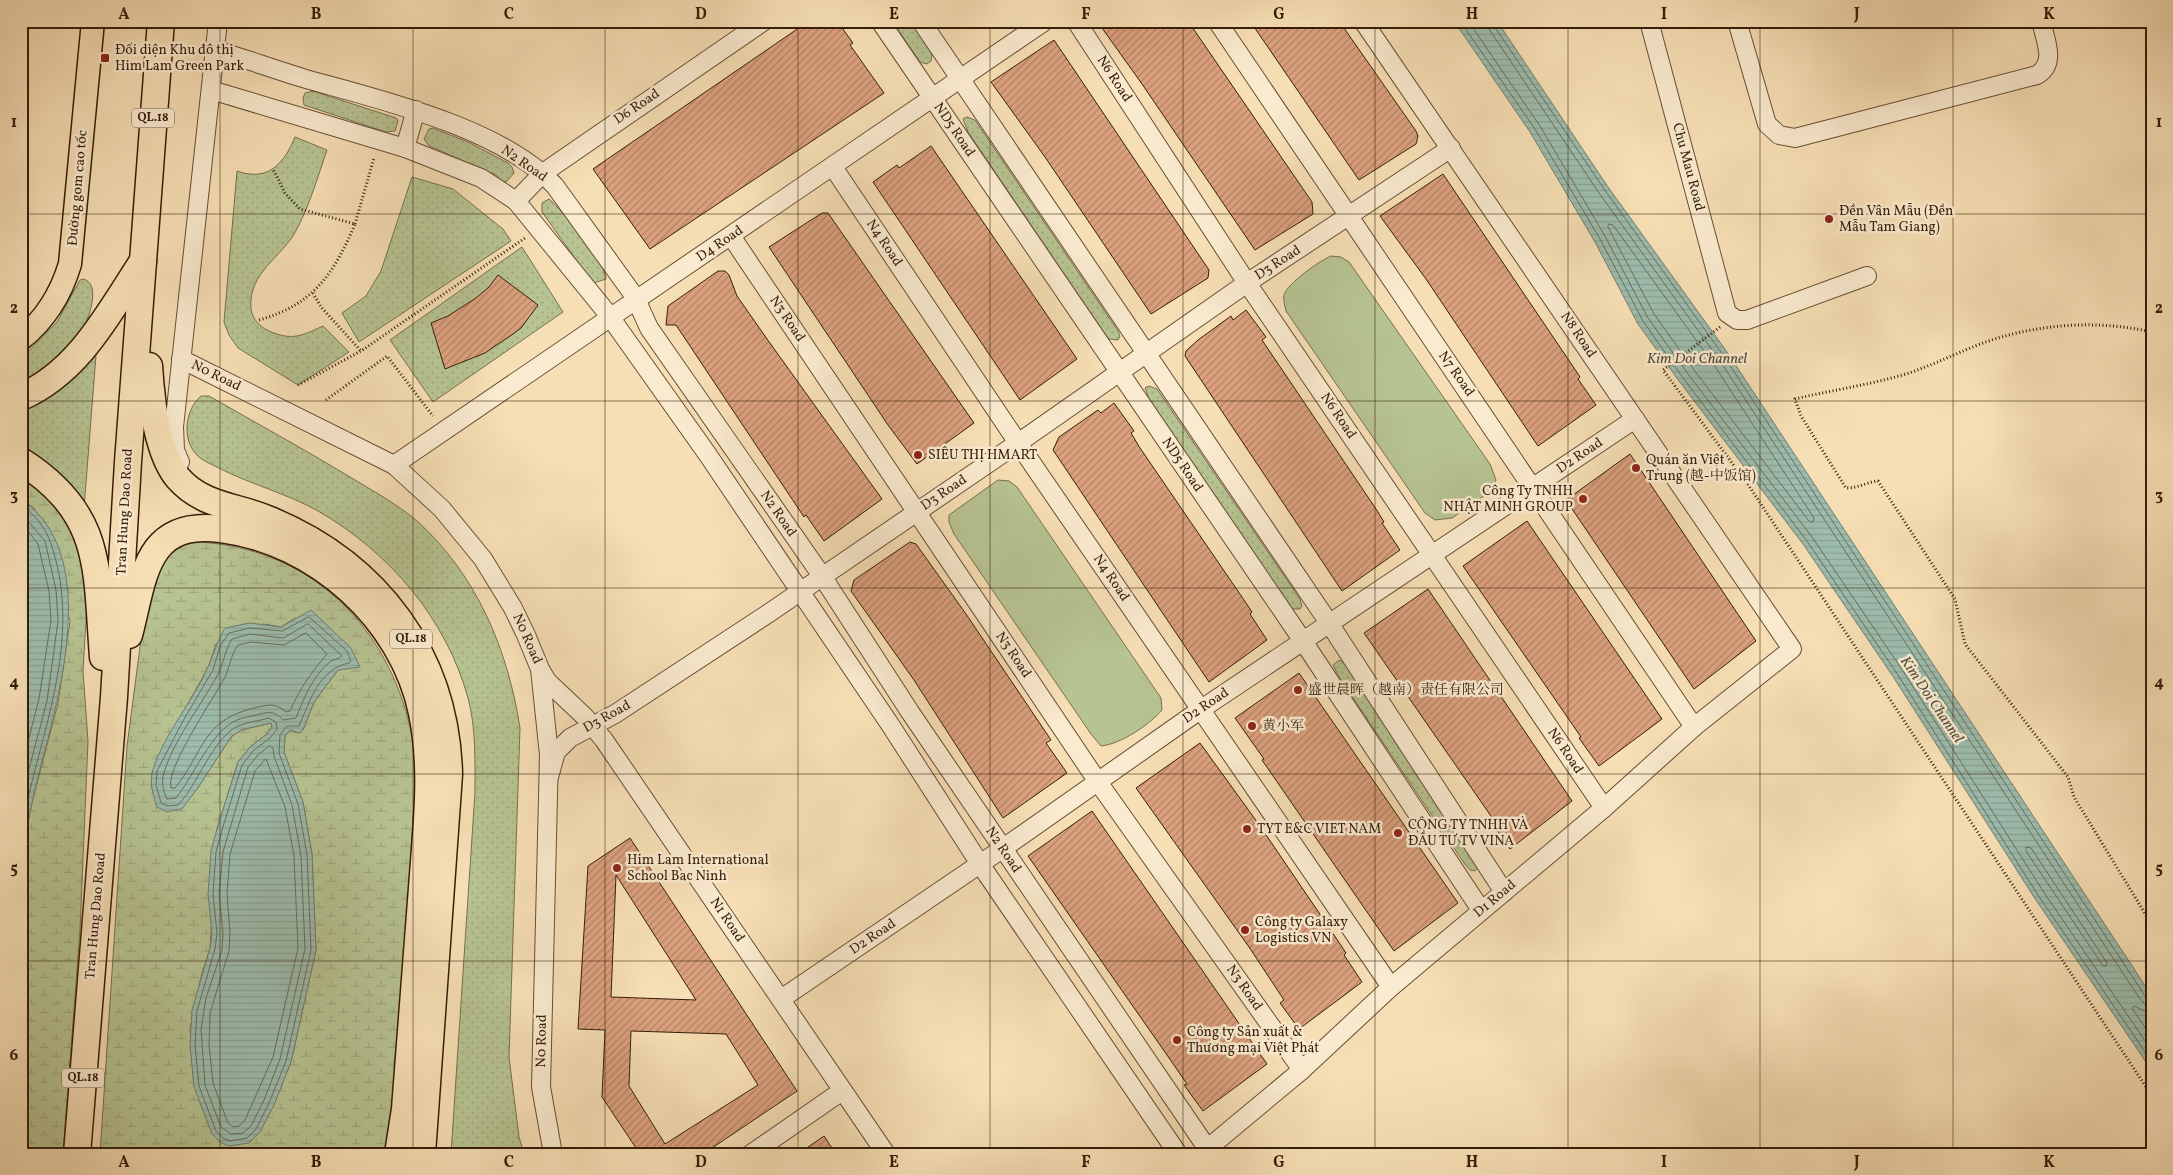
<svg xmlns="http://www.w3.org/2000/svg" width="2173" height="1175" font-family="Vollkorn,'Noto Serif SC',serif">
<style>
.grass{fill:url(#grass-dots);stroke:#76704e}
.wetland{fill:url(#wetland-marsh);stroke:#76704e;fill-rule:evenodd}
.park{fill:#b7c392;stroke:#76704e}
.water{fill:url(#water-rules);stroke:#737d6c}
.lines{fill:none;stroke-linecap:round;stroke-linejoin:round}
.shore{stroke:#696d5c;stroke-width:1}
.building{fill:url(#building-hatch);stroke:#351d09;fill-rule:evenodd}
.minor-casing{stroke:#664e34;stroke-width:20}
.major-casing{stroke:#351d09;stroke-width:25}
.highway-casing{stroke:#351d09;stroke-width:29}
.path{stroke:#351d09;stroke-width:3;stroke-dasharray:1 2.5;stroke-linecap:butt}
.minor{stroke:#faeacf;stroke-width:18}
.major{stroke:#f7dfb5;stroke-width:22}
.highway{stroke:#f7dfb5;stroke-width:26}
.grid{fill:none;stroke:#351d09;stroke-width:1;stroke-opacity:0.55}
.poi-dot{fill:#8f2418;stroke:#faeacf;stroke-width:2}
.labels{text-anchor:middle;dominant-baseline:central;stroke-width:5;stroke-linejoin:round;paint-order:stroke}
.shield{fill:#faeacf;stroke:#705a44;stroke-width:1}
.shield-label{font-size:12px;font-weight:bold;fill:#351d09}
.poi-label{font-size:14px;fill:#351d09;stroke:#faeacf;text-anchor:start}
.street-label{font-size:14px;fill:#351d09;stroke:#faeacf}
.water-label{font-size:15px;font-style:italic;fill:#544d3b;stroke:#faeacf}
.neatline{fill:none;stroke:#351d09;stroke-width:2}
.grid-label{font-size:16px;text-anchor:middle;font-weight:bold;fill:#351d09}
</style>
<defs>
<pattern id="grass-dots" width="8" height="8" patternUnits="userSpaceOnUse" patternTransform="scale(1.25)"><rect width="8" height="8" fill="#b7c392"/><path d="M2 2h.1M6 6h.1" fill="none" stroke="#9ea77d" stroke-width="1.8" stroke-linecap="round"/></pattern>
<pattern id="wetland-marsh" width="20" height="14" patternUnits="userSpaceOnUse" patternTransform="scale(1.25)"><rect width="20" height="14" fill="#b7c392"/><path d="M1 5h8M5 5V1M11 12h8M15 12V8" fill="none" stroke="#9ea77d"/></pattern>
<pattern id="water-rules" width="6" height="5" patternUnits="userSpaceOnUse" patternTransform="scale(1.25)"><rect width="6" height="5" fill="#9dbdae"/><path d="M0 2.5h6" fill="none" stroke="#88a294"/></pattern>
<pattern id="building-hatch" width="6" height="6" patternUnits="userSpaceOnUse" patternTransform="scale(1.25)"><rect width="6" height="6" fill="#dca17d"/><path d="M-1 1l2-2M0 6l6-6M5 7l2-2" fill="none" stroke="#b38365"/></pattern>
</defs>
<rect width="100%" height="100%" fill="#f7dfb5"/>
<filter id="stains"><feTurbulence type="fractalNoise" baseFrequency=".004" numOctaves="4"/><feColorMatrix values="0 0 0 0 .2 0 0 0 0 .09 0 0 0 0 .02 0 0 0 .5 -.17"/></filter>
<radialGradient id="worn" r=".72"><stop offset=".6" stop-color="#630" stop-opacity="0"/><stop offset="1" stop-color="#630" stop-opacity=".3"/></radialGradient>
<!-- grass -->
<g class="grass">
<path d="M892,21h19l21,33 -1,7 -4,3 -7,-2z"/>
<path d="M313,91l83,27 2,3 -3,10 -9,1 -82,-27 -1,-7 2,-5z"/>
<path d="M967,117l8,3 143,211 2,5 -2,4 -9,-1 -4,-5 -137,-202 -5,-13z"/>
<path d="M433,128l37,15 38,20 4,4 2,6 -7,8 -4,1 -7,-7 -67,-29 -5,-7 5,-10z"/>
<path d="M295,137l32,13c-9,26 -17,54 -30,79 -14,28 -49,43 -46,79 1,11 9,19 18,23 23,10 32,5 54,-5l26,26 -51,33 -60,-37 -9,-13 -5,-13 13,-151c31,11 47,-7 58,-34z"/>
<path d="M412,177l41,12 50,40 8,12 -152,101 -17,-29 24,-17 15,-25z"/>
<path d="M549,199c12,9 58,67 57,80l-12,4 -5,-5 -47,-66v-9z"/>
<path d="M522,247l41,65 -130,90 -43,-62z"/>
<path d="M84,279c23,8 -5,64 -17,76 -12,12 -31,21 -46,30v-26l36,-37 23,-42z"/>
<path d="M94,353l2,2 -12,153 -63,-59v-45z"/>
<path d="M1149,386l8,3 143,210 2,7 -2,3h-8l-4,-6 -138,-202 -5,-13z"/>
<path d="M201,396h8c47,27 95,53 141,81 23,14 47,27 67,44 60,54 91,129 103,207l-11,329 10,80 5,17h-73l24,-362c0,-31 1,-65 -7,-94 -22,-80 -79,-146 -150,-187 -32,-18 -69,-27 -101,-44 -6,-3 -14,-6 -19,-11 -17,-15 -13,-47 3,-60z"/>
<path d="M1339,660l6,3 133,205 -3,3 -5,-1 -6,-7 -125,-186 -6,-12z"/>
</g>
<!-- wetland -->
<g class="wetland">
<path d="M21,471l26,21 37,55 3,56 -4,68 5,70 -8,189 -17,224h-42v-295l9,-49 28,-107 12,-82 -36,-113 -13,-9z"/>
<path d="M196,542c121,5 203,95 219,212 2,20 0,43 -2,64 -2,34 -4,68 -6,102 -5,78 -11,156 -21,234h-286l27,-408 20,-152 9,-30 29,-21zM295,618c33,12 49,14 64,48l-21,4 -24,32 -11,28 -4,3 -9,-3 -5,6 -1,16 19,50 9,52 4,96 -25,112 -31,70 -11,11 -55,-56 -4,-59 11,-51 9,-29 7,-119 21,-67 12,-15 17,-13 5,-7 -1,-4 -30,7 -10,7 -34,52 -16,20 -24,-2 -6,-22 17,-46 40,-71 8,-24 47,-20 18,3z"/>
</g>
<!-- park -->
<g class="park">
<path d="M1331,256l10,1 8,5 141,202 6,16 -5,11 -39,27 -17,2 -10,-7 -139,-202c-1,-5 -3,-11 -2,-16 4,-12 35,-34 47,-39z"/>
<path d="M998,480l11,1 8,6 144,211 1,12c-13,15 -41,34 -61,36l-10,-12 -137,-200 -5,-12v-7z"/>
</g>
<!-- water -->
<g class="water">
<path d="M1454,21h43l111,166 119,165 425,644v75l-118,-174 -140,-219 -91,-134 -124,-163 -41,-57 -43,-82 -65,-110z"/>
<path d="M21,499c80,54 39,194 19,270 -8,30 -13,60 -19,90z"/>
<path d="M311,610l40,38 9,19 -22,3 -24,32 -11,28 -4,3 -9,-3 -5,6 -1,16 19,50 9,52 4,96 -25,112 -17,43 -14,27 -11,11 -20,3 -9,-4 -8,-8 -18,-47 -4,-42 2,-35 18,-62 2,-14 -4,-40 3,-43 6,-22 21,-67 12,-15 17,-13 5,-7 -1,-4 -30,7 -10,7 -34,52 -15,20 -15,3 -10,-5c-4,-12 -8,-25 -4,-38 12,-37 40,-67 55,-102 6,-13 9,-26 17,-39l25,-5 31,4z"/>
</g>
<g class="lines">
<!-- shore -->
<g class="shore">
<path d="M1460,21l75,108 65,110 43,82 40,57 124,163 91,134 140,220 114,167"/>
<path d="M1468,21l72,105 65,110 43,82 40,56 124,163 91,134 140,220 109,160"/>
<path d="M1487,21l2,8 110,164 119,165 422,641 5,5 7,1"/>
<path d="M1494,21v5l110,163 119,166 422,641 7,2"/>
<path d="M1609,224l4,1 99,137 102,156 -1,4 -4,-1 -115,-151 -40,-56 -46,-87z"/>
<path d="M21,505c23,16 30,34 36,60 21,90 -20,178 -36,266"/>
<path d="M21,513l24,28 11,49 2,31 -11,80 -26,98"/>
<path d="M21,522l17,22 11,47 2,29 -12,79 -18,69"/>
<path d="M309,617l38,34 4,10 -2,2c-30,6 -39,38 -50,63h-12l-7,9 -1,18 19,51 9,51 4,95 -25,111 -17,42 -13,26 -9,9 -17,3 -7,-3 -7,-7 -17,-45 -4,-41 2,-34 18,-62 2,-16 -4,-39 3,-42 6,-22 20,-65 11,-14 17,-13 7,-9 -1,-7 -7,-4c-10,3 -22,4 -31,8 -26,13 -39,57 -60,79l-10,1 -7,-3 -5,-18 1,-14 26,-50 30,-51 7,-24 9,-13 21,-5 32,3z"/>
<path d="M308,624l34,32c-3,3 -7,3 -11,5 -18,14 -27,37 -35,57l-13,2c-9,-10 -15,-8 -27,-5 -6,2 -13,2 -19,5 -25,10 -44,57 -61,78l-9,1c-4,-8 -6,-18 -3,-26 9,-32 38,-69 54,-99 6,-12 7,-24 14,-35l18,-5 33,4z"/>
<path d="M306,633l21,21c-16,19 -27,34 -37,57l-4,1c-11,-10 -19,-7 -32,-4 -53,13 -49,43 -79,80h-4c-6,-19 43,-90 54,-111 5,-11 6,-22 13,-32l13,-3 33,3z"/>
<path d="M270,746l3,2 1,8 18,49 9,51 4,93 -25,110 -16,41 -13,26 -8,7 -12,1 -10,-7 -16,-42 -4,-56 5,-31 16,-48 1,-17 -4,-39 4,-42 25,-85 10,-12z"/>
<path d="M266,759l19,48 9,49 4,92 -25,109 -28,63 -6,6 -6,1 -5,-4 -15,-40 -4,-38 1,-32 19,-62 1,-18 -3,-39 3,-40 25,-83z"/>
<path d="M2027,847l4,1 76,115 -1,3h-3l-77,-115z"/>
<path d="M2152,1012l-8,-1 -9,-5 -3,2 20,30"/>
</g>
</g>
<!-- building -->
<g class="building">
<path d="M809,21h28l16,22 -3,2 34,48 -234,156 -57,-80z"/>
<path d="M1097,21h91l124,181 1,12 -58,36 -113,-166z"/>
<path d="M1250,21h89l77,110 2,5 -2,8 -57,36z"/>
<path d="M1054,40l155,230 -1,8 -57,36 -106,-157 -54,-75z"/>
<path d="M931,146l146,213 -57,41 -147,-218 24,-17 2,3z"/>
<path d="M1443,174l129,191 8,12 -2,2 18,26 -58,41 -112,-167 -46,-63z"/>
<path d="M822,213h6l146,210 -57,41 -29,-39 -119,-178z"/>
<path d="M718,271h7l4,4 8,21 30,43 115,160 -58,42 -18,-26 -2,2 -128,-192h-10l2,-19z"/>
<path d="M498,275l40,30 -17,23 -8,6 -28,19 -40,16 -14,-46 17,-7 28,-18 13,-11z"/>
<path d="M1246,310l20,27 -4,3 114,169 8,13 -2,1 18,27 -58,41 -157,-235 1,-5 12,-11 33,-24 2,4z"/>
<path d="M1114,403l20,28 -3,2 9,15 104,152 8,12 -2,2 17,26 -58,42 -156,-232 6,-13 39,-27 3,3z"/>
<path d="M1630,454l126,187 -62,48 -128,-189z"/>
<path d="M1527,521l135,198 -63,47 -20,-28 2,-1 -118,-171z"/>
<path d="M910,542l6,2 50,70 85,126 -5,3 21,30 -64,45 -89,-138 -63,-89 3,-11z"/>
<path d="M1428,589l144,212 -62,48 -20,-28 3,-2 -129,-186z"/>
<path d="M1299,673l159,230 -64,48 -132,-191 2,-1 -29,-41z"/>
<path d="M1200,743l60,83 70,103 16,24 -2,2 18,27 -63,47 -19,-26 4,-3 -35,-53 -113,-159z"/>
<path d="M1092,811l175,253 -64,47 -19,-26 3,-1 -20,-29 -139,-199z"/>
<path d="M630,838l167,253 -94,63h-63l-38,-57 3,-67 -27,-1 10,-163zM616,875l80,125 -85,-3zM631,1031l95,3 32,51 -93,59 -36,-58z"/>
<path d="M824,1136l12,18h-38z"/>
</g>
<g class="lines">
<!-- minor casing -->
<g class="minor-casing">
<g id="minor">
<path d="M880,21l423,620 178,269"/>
<path d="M921,21l408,602 175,269"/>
<path d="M1076,21l171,262 357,525"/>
<path d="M1217,21c158,236 320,470 477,706"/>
<path d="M1649,21l78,292 10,7h10l120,-44"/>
<path d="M1737,21l30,103 12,11 16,3 242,-63c20,-12 8,-35 4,-54"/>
<path d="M216,50c30,9 60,20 90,29 75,21 196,49 249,107l80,111 14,31 173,248 88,136 297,436"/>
<path d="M211,90l194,58 76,30 35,23 92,113 100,141 183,271 89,138 198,290"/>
<path d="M405,148l11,-38"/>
<path d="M833,167l185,276 373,544"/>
<path d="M516,201l27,-28 221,-152"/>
<path d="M731,236l367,546 204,288"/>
<path d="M181,359l213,106 48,44 41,50 30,49 13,27 14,34 9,86 -8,332 12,67"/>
<path d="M180,462l-5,-12 -1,-23 44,-406"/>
<path d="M394,465l651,-444"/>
<path d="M541,671l6,10 38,36 19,23 282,414"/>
<path d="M549,777l7,-25 14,-14 45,-24 154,-101 249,-170 229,-160 204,-135"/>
<path d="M781,999l221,-150 198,-139 435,-291"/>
<path d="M751,1154l91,-63"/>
<path d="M1201,1154l101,-84 89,-83 213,-179 90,-81 98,-78 -429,-628"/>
</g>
</g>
<!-- major casing -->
<g class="major-casing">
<path id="major" d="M21,339c25,-20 40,-45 49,-75l23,-243"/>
</g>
<!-- highway casing -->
<g class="highway-casing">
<g id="highway">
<path d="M149,366c2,32 8,87 29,112 25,29 61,28 92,42 108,45 176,136 179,254l-27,380"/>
<path d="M21,397c59,-26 88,-85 122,-136"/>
<path d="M21,461c83,53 75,108 82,196"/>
<path d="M129,635c15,-56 15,-116 92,-106 95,12 182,90 201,184 12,58 4,117 0,175 -6,74 -12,148 -17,221l-7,45"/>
<path d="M77,1154l37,-457 14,-235 33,-441"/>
</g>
</g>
<!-- path -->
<g class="path">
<path d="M355,224l19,-66"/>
<path d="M313,293l8,14 40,44"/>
<path d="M259,320c54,-15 75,-46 96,-96l-55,-15 -15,-16 -12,-24"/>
<path d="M1720,327l-57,43 84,113 405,613"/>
<path d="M2152,332c-49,-11 -99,-9 -147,4 -34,9 -65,27 -99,38 -37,11 -74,16 -111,25l6,17 45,72c13,0 21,-6 32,-7l77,118 10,45 103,133 6,20 78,128"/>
<path d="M298,385l63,-34 164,-113"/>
<path d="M326,400l61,-44 46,60"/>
</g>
<!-- minor -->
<use href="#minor" class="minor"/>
<!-- major -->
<use href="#major" class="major"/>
<!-- highway -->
<use href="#highway" class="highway"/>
</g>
<!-- grid -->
<path class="grid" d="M220,21v1133M413,21v1133M605,21v1133M798,21v1133M990,21v1133M1183,21v1133M1375,21v1133M1568,21v1133M1760,21v1133M1953,21v1133M21,214h2131M21,401h2131M21,588h2131M21,774h2131M21,961h2131"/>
<!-- markers -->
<g class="poi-dot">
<rect x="100" y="53" width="10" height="10" rx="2.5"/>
<circle cx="1829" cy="219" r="5"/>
<circle cx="918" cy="455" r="5"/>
<circle cx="1636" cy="468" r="5"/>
<circle cx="1583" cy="499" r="5"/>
<circle cx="1298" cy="690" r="5"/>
<circle cx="1252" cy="726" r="5"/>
<circle cx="1247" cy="829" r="5"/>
<circle cx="1398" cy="833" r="5"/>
<circle cx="617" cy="868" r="5"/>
<circle cx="1245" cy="930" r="5"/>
<circle cx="1177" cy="1040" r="5"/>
</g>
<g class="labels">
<!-- shield labels -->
<g class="shield">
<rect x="132" y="108.5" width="42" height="19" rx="4"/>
<rect x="390" y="629.5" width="42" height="19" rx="4"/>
<rect x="62" y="1068.5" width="42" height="19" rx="4"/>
</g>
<g class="shield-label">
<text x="153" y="118">QL.18</text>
<text x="411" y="639">QL.18</text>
<text x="83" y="1078">QL.18</text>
</g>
<!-- poi labels -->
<g class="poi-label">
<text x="115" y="50">Đối diện Khu đô thị<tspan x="115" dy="16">Him Lam Green Park</tspan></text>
<text x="1839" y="211">Đền Vân Mẫu (Đền<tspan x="1839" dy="16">Mẫu Tam Giang)</tspan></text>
<text x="928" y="455">SIÊU THỊ HMART</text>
<text x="1646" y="460">Quán ăn Việt<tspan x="1646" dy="16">Trung (越-中饭馆)</tspan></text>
<text x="1573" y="491" text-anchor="end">Công Ty TNHH<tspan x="1573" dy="16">NHẬT MINH GROUP</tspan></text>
<text x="1308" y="690">盛世晨晖（越南）责任有限公司</text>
<text x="1262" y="726">黄小军</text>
<text x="1408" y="825">CÔNG TY TNHH VÀ<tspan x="1408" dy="16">ĐẦU TƯ TV VINA</tspan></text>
<text x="1257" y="829">TYT E&amp;C VIET NAM</text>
<text x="627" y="860">Him Lam International<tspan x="627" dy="16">School Bac Ninh</tspan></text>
<text x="1255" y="922">Công ty Galaxy<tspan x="1255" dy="16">Logistics VN</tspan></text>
<text x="1187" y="1032">Công ty Sản xuất &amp;<tspan x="1187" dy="16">Thương mại Việt Phát</tspan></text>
</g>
<!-- street labels -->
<g class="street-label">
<text transform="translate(1114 79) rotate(57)">N6 Road</text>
<text transform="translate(637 107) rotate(-34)">D6 Road</text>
<text transform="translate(954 130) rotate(56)">ND5 Road</text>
<text transform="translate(524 164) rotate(35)">N2 Road</text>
<text transform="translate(1688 167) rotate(75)">Chu Mau Road</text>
<text transform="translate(78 188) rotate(-85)">Đường gom cao tốc</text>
<text transform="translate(884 243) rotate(56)">N4 Road</text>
<text transform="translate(720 244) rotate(-34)">D4 Road</text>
<text transform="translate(1278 263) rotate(-33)">D3 Road</text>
<text transform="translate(787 319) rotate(56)">N3 Road</text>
<text transform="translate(1578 335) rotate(56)">N8 Road</text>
<text transform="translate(1456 374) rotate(55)">N7 Road</text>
<text transform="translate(216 376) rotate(26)">N0 Road</text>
<text transform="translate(1338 416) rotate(56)">N6 Road</text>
<text transform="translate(1580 456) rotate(-34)">D2 Road</text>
<text transform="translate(1182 465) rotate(56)">ND5 Road</text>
<text transform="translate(944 493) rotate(-34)">D3 Road</text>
<text transform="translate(125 512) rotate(-87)">Tran Hung Dao Road</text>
<text transform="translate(778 514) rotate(55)">N2 Road</text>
<text transform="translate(1111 578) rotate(56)">N4 Road</text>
<text transform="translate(527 639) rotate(66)">N0 Road</text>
<text transform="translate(1013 655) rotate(56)">N3 Road</text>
<text transform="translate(1206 706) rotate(-34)">D2 Road</text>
<text transform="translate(607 717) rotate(-29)">D3 Road</text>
<text transform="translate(1565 751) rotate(56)">N6 Road</text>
<text transform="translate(1003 850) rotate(56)">N2 Road</text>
<text transform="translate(1495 899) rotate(-40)">D1 Road</text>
<text transform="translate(96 916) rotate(-85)">Tran Hung Dao Road</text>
<text transform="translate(727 920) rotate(56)">N1 Road</text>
<text transform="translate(873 937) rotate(-34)">D2 Road</text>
<text transform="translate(1244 988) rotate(55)">N3 Road</text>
<text transform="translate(542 1041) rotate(-89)">N0 Road</text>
</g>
<!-- water labels -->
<g class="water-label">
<text x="1697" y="359">Kim Doi Channel</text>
<text transform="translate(1931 700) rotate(56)">Kim Doi Channel</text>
</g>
</g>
<!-- margin -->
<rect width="2173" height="1175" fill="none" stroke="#f7dfb5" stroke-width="55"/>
<rect x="28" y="28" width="2118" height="1120" class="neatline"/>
<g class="grid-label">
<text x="124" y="19">A</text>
<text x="316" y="19">B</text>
<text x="509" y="19">C</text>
<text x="701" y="19">D</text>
<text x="894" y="19">E</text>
<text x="1086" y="19">F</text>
<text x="1279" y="19">G</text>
<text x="1472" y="19">H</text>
<text x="1664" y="19">I</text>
<text x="1857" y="19">J</text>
<text x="2049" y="19">K</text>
<text x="14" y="127">1</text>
<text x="2159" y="127">1</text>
<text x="14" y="313">2</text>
<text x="2159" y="313">2</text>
<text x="14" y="500">3</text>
<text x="2159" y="500">3</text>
<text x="14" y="687">4</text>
<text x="2159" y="687">4</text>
<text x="14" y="873">5</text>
<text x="2159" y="873">5</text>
<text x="14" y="1060">6</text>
<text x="2159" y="1060">6</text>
<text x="124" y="1167">A</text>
<text x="316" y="1167">B</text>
<text x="509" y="1167">C</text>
<text x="701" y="1167">D</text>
<text x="894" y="1167">E</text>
<text x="1086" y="1167">F</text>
<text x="1279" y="1167">G</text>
<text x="1472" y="1167">H</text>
<text x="1664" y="1167">I</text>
<text x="1857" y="1167">J</text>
<text x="2049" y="1167">K</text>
</g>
<rect width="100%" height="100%" filter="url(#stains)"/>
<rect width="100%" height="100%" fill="url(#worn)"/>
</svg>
